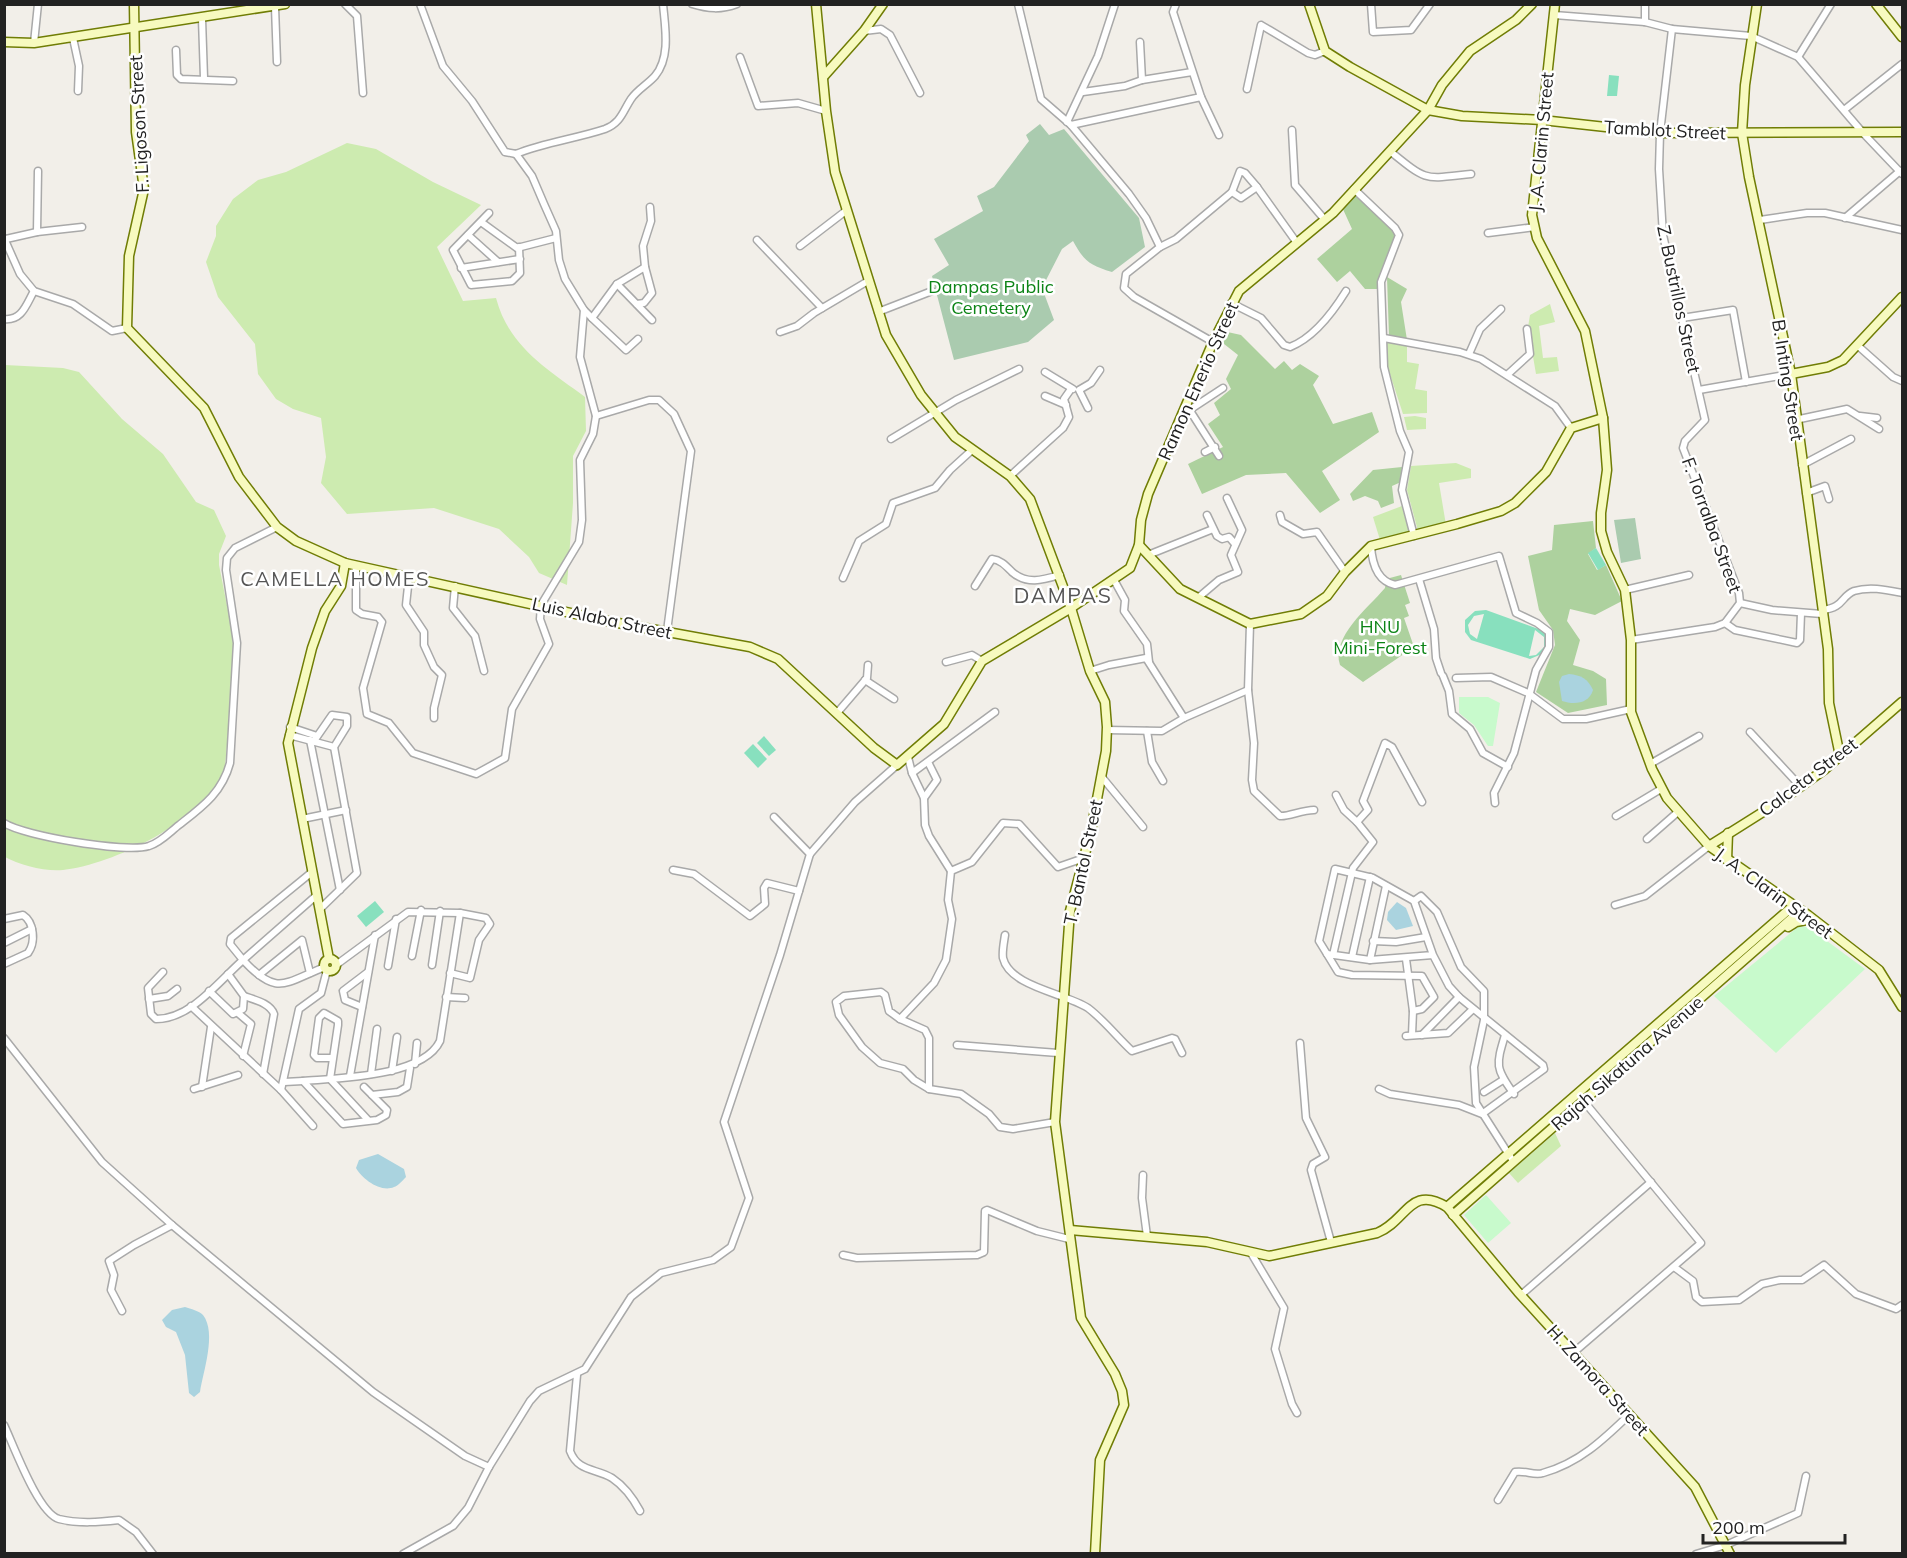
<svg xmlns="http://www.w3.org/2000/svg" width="1907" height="1558" font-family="Mulish,sans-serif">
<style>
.grass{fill:#cdebb0}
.forest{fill:#add19e}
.cemetery{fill:#aacbaf}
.park{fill:#c8facc}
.pitch{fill:#88e0be;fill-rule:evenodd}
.water{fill:#aad3df}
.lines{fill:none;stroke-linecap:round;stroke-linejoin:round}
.street-casing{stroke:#a9a9a9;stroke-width:9}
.secondary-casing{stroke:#707d05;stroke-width:11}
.street{stroke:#fff;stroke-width:6}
.secondary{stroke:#f7fabf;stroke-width:8}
.labels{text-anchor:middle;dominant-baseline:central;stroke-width:5;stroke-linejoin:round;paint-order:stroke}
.street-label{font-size:18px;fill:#222;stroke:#fff}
.park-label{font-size:18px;fill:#0c8416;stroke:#fff}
.neighbourhood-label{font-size:20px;letter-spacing:1.5px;fill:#555;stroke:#fff}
.quarter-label{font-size:21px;letter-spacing:1.5px;fill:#555;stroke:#fff}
</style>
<rect width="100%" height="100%" fill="#f2efe9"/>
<!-- grass -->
<g class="grass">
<path d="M347,143l29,6 57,33 48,23 -44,42 26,54 33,-3c13,49 51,71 89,99l1,34 -13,25v47l-6,82 -28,-12 -10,-16 -30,-28 -65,-21 -87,6 -26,-31 5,-26 -5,-39 -28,-9 -17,-10 -18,-25 -3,-30 -37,-47 -12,-35 10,-26v-10l17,-27 25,-19 28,-8z"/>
<path d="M1550,304l5,18 -16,4 4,32 14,-1 2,14 -23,3 -8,-47 2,-12z"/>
<path d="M1387,342l20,3v17l12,2 -4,25 12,2v22l-24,1 -15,-46z"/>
<path d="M5,365l58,3 16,4 43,47 41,35 33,48 18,8 12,26 -7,18v11l14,71v43l-9,98c-27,45 -109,87 -161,93 -17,2 -44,-5 -58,-13z"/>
<path d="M1415,416l11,2v11l-19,1 -3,-13z"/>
<path d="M1456,463l15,6v9l-32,5 7,42 -28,6 -11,-41 4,-24z"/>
<path d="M1402,506l7,27 -29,7 -7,-23z"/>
<path d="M1555,1133l6,13 -43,37 -9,-10z"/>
</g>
<!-- forest -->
<g class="forest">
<path d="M1355,194l37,34 4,8 -18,45v8h-13l-15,-18 -13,11 -20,-23 35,-30 -10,-22z"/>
<path d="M1387,277l20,12 -6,13 6,38 -18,-4z"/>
<path d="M1223,331l18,4 34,34 9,-8 8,9 8,-6 19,12 -6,9 20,39 39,-12 7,20 -57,39 18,29 -20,13 -34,-40 -40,2 -44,19 -14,-30 35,-17 -15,-23 12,-9 -6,-12 17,-14 -5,-10 12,-24 -19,-15z"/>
<path d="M1402,467l-1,15 -9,4 2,17 -13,5 -3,-7 -13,-5 -12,5 -3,-7 23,-24z"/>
<path d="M1593,521l3,27 -8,6 9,16 9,-5 16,36 -27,14 -25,-6 -3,12 13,19 -7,25 20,6 13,8 1,26 -39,8 -32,-21 19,-47 -2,-15 -14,-20 -11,-54 24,-6 2,-25z"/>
<path d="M1401,575l9,28 -5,2 4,11 -5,2 10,29 -51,35 -23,-17c-9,-28 28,-57 45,-77l1,-9z"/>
</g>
<!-- cemetery -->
<g class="cemetery">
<path d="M1040,124l9,11 15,-6 75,89 6,29 -33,25c-23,-7 -28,-11 -39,-31l-11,8 -20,39 12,32 -26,22 -74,18 -22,-84 17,-11 -15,-26 49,-28 -6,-15 17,-9 35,-46 -3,-6z"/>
<path d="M1635,518l6,41 -20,4 -7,-43z"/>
</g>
<!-- park -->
<g class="park">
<path d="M1459,697h29l12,6 -7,43h-5l-14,-21 -15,-12z"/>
<path d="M1799,926l9,1 57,42 -89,84 -62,-57z"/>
<path d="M1486,1195l25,28 -23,20 -24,-28z"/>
</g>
<!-- pitch -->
<g class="pitch">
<path d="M1609,75l10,1 -2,20h-10z"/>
<path d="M1596,548l10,17 -8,5 -10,-17z"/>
<path d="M1486,610l58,21 4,9 -4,13 -14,6 -59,-19 -6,-8v-12l10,-9zM1484,614l-7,25 -7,-5 -2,-9 6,-9zM1535,630l9,7v10l-8,8 -7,1z"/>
<path d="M764,736l12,14 -7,6 -12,-13z"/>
<path d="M753,744l14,15 -9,9 -14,-15z"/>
<path d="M375,901l9,11 -18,15 -9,-11z"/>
</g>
<!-- water -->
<g class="water">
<path d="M1569,674c12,1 19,5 24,16 -4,14 -19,15 -31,11l-3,-19 3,-6z"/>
<path d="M1397,902l9,6 7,18 -17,4 -9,-10 1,-8z"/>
<path d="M378,1154l26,15 2,8c-3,3 -8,9 -12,10 -13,6 -32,-8 -38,-19l3,-8z"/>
<path d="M185,1307c6,2 14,4 18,8 14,18 0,57 -3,77l-6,5 -5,-4 -4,-38 -9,-23 -10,-5 -4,-7 10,-10z"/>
</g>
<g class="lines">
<!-- street casing -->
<g class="street-casing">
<g id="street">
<path d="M345,4l12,12 6,77"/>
<path d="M420,4l23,62 29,35 33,51 11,2"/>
<path d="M692,4c16,5 29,6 45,0"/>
<path d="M1018,4l23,95 30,26 58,69 17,24 14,29 -34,27 -2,14 10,9 79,45"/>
<path d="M1371,4l2,28 38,-2 19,-26"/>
<path d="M1645,4v18"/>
<path d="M275,7l2,55"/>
<path d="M1554,15l91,7 27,7 79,7 47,21 65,76 39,41"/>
<path d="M202,19l2,59"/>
<path d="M864,31l17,-2 9,6 30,58"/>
<path d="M73,38l6,28 -1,25"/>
<path d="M1140,42l2,38 50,-8"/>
<path d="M34,43l4,-39"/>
<path d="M176,50l1,25 4,4 52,2"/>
<path d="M740,57l18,49 40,-3 28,8"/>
<path d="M1798,57l33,-53"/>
<path d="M1247,89l14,-64 47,28 7,2 10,-4"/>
<path d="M1083,92l42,-6 17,-6"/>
<path d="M1201,97l18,38"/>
<path d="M1844,110l58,-46"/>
<path d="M1067,122l31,-66 17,-52"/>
<path d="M1071,125l130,-28 -28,-85 3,-8"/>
<path d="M1292,130l3,55 30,35"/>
<path d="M1391,152c37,30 33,27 80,22"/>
<path d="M516,154c29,-12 59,-15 89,-25 16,-6 18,-18 26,-30 6,-9 17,-15 24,-23 16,-19 10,-49 8,-72"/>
<path d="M1354,189l41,39 4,7 -18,47 3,85 16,64 9,21 -7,38 12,46"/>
<path d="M1232,192l8,-21 5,2 12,14"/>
<path d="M489,213l-36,37 18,35 41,-4 8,-8 -1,-26"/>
<path d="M1845,218l55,-47"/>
<path d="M1760,220l47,-7h18l77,17"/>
<path d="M481,222l36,26 39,-10"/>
<path d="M37,232l1,-61"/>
<path d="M1488,233l47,-6"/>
<path d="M468,235l30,27"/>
<path d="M4,238l16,36 14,17 39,13 39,27 15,-3"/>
<path d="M6,239l31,-7 45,-5"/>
<path d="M757,240l65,68"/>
<path d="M800,246l47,-36"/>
<path d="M1160,247l16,-8 56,-47 9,6 16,-11 40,56"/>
<path d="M645,267l-2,-21 8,-25 -1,-14"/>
<path d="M461,268l59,-9"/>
<path d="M617,284l35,36"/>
<path d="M1231,303l30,15 23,27 6,2c23,-9 43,-35 56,-56"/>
<path d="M584,310l8,8 25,-34 28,-17 7,26 -8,10 -7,1"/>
<path d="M878,312l54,-21"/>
<path d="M592,318l34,32 12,-11"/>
<path d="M1682,318l51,-8 13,72"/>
<path d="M4,319c18,2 22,-14 30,-28"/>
<path d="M780,332l17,-6 17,-13 54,-32"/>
<path d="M1384,338l76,14 21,7 74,47 16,22"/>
<path d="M1857,345l36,32 9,4"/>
<path d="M1469,354l11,-25 21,-20"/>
<path d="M1045,372l28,17"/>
<path d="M1507,375l23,-21 -3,-25"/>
<path d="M1699,390l92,-16"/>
<path d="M1045,396l21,9"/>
<path d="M1187,406l32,50"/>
<path d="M1088,408l-9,-18 12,-7 9,-13"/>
<path d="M1191,409l32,-21"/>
<path d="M596,416l53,-16h10l15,14 17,37 -24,180"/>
<path d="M1860,416l17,2"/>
<path d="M1795,420l52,-11 32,20"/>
<path d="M891,439l65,-39 63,-31"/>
<path d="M1205,452l10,-5"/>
<path d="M1802,465l49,-26"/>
<path d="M1010,476l53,-48 6,-11 -5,-18 7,-10"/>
<path d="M1806,493l19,-7 4,13"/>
<path d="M1207,515l10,21 5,3 7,-2 6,7"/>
<path d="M1280,515l2,7 21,12 14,-2 28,40"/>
<path d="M1371,546c1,17 6,35 24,39l104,-29 17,57 21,10 12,9v15l-13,23 -22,83 -20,40 1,10"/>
<path d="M1148,555l65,-26"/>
<path d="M356,565v45l6,4 16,3 4,5 -19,66 4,26 22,9 24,30 63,21 29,-16 7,-49 37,-65 -9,-25 1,-14 38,-63 3,-22 -2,-60 13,-26 3,-18 -16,-59 4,-47 -19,-31 -6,-19 -3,-29 -12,-27 -12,-28 -16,-22"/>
<path d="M409,577l-3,28 18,27v13l10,22 8,8 -8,33v10"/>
<path d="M843,578l16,-37 27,-17 7,-21 42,-15 15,-18 22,-20"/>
<path d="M1419,579l15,50 2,29 5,15"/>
<path d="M1114,580l11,20 -1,11 23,33 2,18"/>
<path d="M455,586l-2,22 22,28 9,35"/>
<path d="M975,586l17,-27c9,1 14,7 20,13 15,13 31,8 48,3"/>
<path d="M1625,590l64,-15"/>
<path d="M1199,597l20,-17 19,-8 -7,-17 11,-25 -15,-32"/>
<path d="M1740,603l32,7 50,4"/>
<path d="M1822,610c22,-2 19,-14 32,-19 16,-5 33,-1 48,2"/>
<path d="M1725,623l10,7 62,13 3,-3 1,-27"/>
<path d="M1250,624l-2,66 6,53 -2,37 2,11 26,25c8,1 22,-6 34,-6"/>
<path d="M1631,640l84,-13 10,-4 15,-20 -1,-10 -56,-145 2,-7 20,-21 -42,-185 -4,-66 1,-36 12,-104"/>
<path d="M946,662l26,-7 10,6"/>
<path d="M1090,671l19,-6 37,-7 38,60"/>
<path d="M1443,676l6,15 3,23 18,15 13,24 25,14"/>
<path d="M1456,678l35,-1 37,16 35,26h23l45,-10"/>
<path d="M865,680l29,19"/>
<path d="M837,713l30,-35 1,-13"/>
<path d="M290,727l27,9"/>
<path d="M1107,730l55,1 22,-13 64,-28"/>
<path d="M1147,731l5,31 11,19"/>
<path d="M1750,732l51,55"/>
<path d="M289,735l45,12 13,-21v-9l-15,-2 -18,26"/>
<path d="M310,740l30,150"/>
<path d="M908,757l4,16 83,-61"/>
<path d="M1650,764l49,-28"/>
<path d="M912,773l12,25 1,27 4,11 22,35"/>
<path d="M1101,776l42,51"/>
<path d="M1336,795l8,15 13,12"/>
<path d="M924,798l13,-18 -9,-18"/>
<path d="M1616,816l45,-27"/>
<path d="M774,817l36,37"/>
<path d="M302,819l44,-9"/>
<path d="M4,823c20,13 122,30 145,23 11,-3 21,-14 30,-21 23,-18 43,-32 51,-62l7,-120 -11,-73 1,-12 8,-10 42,-21"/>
<path d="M1647,839l32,-28"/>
<path d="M673,870l21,4 56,42 15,-12 -1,-16 3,-5 32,8"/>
<path d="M317,895l-74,65c34,37 41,23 82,7"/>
<path d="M1414,901l7,-5 16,16 24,55 23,24v29l-10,47 2,36 37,58"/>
<path d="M1615,905l30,-9 64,-50"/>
<path d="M320,909l37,-36 -23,-126"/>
<path d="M4,919l19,-4c11,7 13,27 5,38l-24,11"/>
<path d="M1005,935c-1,7 -3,16 -2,23 7,29 62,35 85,50 16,12 30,30 44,43l40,-13 3,1 7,14"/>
<path d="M1373,941l23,1 30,-5"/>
<path d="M4,943l28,-14"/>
<path d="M1327,954l11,18 14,3 70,1 12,21 -12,12 -9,2"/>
<path d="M1333,955l20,-87 20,-26 -16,-20 11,-12 -5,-9 22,-58 7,4 30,55"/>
<path d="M412,956l9,-46"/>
<path d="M1352,957l18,-80"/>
<path d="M1406,959l7,52 -1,24"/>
<path d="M1370,960l16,-74"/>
<path d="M336,965l72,-53 52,1 26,5 4,6 -11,16 -9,38 -20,-5"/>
<path d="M432,965l8,-54"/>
<path d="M388,966l8,-47"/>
<path d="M163,972l-15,16 3,26 5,5c35,0 62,-37 87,-59l-13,-16 1,-6 81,-66"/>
<path d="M259,975l43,-35 8,33"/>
<path d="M209,991l24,23 10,-5 1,-13 -16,-22"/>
<path d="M244,996c11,4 26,7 30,18l-11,60"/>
<path d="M446,997l19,1"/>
<path d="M149,999l19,-3 9,-7"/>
<path d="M191,1006l90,84 32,36"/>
<path d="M362,1007l-17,-7 -2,-9 25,-19"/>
<path d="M238,1013l13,11 -8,32"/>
<path d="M900,1019l-11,-8 -4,-16 -4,-3 -37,4 -8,6 3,13 23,32 18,16 23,6 11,11 15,9 32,5 28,20 11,13 13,2 42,-7"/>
<path d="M1422,1035l37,-38"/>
<path d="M1505,1035c-9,30 -10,33 9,59"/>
<path d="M1406,1036l42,-3 25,-24"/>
<path d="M4,1038l98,124 70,63 201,167 92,64 24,11"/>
<path d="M1300,1043l6,75 19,39 -12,7 -2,6 20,72"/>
<path d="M957,1045l101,8"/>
<path d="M333,1058h-16l-3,-3 5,-37 5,-5 14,8v4l-8,54 38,41"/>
<path d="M415,1064l2,-21"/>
<path d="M410,1068l-3,19 -9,5 -26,3 15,15 -1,5 -9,5 -34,4 -40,-43c35,-3 120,-4 137,-40l20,-128"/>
<path d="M392,1071l5,-34"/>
<path d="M371,1074l6,-45"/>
<path d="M350,1076l25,-141"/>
<path d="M284,1082l19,-1"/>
<path d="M202,1087l9,-60"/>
<path d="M364,1087l8,8"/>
<path d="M194,1089l44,-14"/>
<path d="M929,1089v-51l-4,-8 -25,-11 34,-36 12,-23 6,-41 -4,-19 3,-29 21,-9 31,-39 16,1 39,43 26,-9"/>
<path d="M1379,1089l11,5 69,11 23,9 62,-45 -1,-4 -84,-68 -10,-11 -16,-31 -63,5 -43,-6 -8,-13 16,-72 38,9 41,23 19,54"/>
<path d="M281,1090l18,-81 22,-16 6,-23"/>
<path d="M1484,1092l19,-12"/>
<path d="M1143,1175l-1,23 5,38"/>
<path d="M1251,1253l33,55 -9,41 17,55 5,9"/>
<path d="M843,1255l14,3 120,-3 7,-3 1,-41 2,-1 50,21 32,8"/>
<path d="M1674,1267l19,14 3,16 6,5 37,-2 23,-16 18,-4h22l22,-15 32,29 40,15 6,-4"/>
<path d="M1521,1295l130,-113"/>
<path d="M122,1311l-11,-21 3,-15 -5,-14 25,-16 38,-20"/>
<path d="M1573,1353l128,-110 -119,-144"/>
<path d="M577,1375l-7,76c8,21 25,17 42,27 12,8 21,20 28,33"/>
<path d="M4,1425c10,21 34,88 55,94 20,5 41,3 60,1l17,12 17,22"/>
<path d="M1498,1500l17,-28c10,-2 19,4 28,1 36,-10 60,-33 86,-58"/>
<path d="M403,1554l50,-28 15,-18 21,-41 41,-66 9,-10 46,-22 46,-72 30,-24 52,-13 18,-13 18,-49 -25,-76 56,-167 30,-101 45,-52 42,-37"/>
<path d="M1696,1554l30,-9 72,-32 8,-37"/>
</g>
</g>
<!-- secondary casing -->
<g class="secondary-casing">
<g id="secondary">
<path d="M134,4l2,128 8,57 -15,67 -2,72 77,80 35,69 38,50 19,14 49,22 262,58 143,26 28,12 96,89 23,17 47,-41 38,-63 89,-53 59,-40 9,-23 2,-25 7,-26 65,-152 26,-51 94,-78 95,-103 14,-25 28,-34 46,-31 16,-16"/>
<path d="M816,4l10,107 9,61 51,163 35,60 34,42 55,39 20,23 41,109 19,63 15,31 2,25 -1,24 -15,80 -21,80 -15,211 26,196 34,56 7,17 2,14 -24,55 -5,94"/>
<path d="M1309,4l16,47 25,16 78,43 34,6 80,4 118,13 242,-1"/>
<path d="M1555,4l-23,211 5,23 48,93 18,87 4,52 -6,43v18l6,21 18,38 6,50v72l21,57 15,29 42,48 99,69 71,55 23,37"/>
<path d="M1757,4l-12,81 -3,48 7,44 42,197 37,275 1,54 11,53"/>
<path d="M1876,4l26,33"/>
<path d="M4,42l30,1 251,-39"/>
<path d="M824,76l40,-45 19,-27"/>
<path d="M1791,374l37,-7 15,-7 59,-63"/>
<path d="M1139,545l41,44 70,35 51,-10 26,-18 18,-24 26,-26 86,-22 44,-13 14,-8 31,-31 25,-44 32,-10"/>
<path d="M1709,846l70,-44 45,-32 78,-68"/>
<path d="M1727,860l1,-27"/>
<path d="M1788,927l8,-5 16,-3"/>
<path d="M329,959l-41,-216 24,-95 13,-37 16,-25 4,-23"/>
<circle cx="330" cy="965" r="6"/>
<path d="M1447,1207l346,-301"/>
<path d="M1453,1215l347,-304"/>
<path d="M1070,1230l137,12 62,14 108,-23c30,-12 33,-49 70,-26l71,85 177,195 35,67"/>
</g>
</g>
<!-- street -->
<use href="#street" class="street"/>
<!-- secondary -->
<use href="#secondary" class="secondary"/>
</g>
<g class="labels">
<!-- street labels -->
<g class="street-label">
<text transform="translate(139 124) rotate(-93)">F. Ligoson Street</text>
<text transform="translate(1665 130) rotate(3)">Tamblot Street</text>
<text transform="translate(1541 142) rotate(-85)">J. A. Clarin Street</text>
<text transform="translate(1679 299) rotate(78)">Z. Bustrillos Street</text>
<text transform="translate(1788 380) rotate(81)">B. Inting Street</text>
<text transform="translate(1198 381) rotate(-66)">Ramon Enerio Street</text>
<text transform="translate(1712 525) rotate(70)">F. Torralba Street</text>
<text transform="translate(602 618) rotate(12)">Luis Alaba Street</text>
<text transform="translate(1808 777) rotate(-37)">Calceta Street</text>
<text transform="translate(1083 862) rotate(-78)">T. Bantol Street</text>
<text transform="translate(1774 893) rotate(36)">J. A. Clarin Street</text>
<text transform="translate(1627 1063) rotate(-41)">Rajah Sikatuna Avenue</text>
<text transform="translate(1598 1380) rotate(48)">H. Zamora Street</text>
</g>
<!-- park labels -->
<g class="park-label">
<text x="991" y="286">Dampas Public<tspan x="991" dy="21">Cemetery</tspan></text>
<text x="1380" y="626">HNU<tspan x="1380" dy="21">Mini-Forest</tspan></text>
</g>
<!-- neighbourhood labels -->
<g class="neighbourhood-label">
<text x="335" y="578">CAMELLA HOMES</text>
</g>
<!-- quarter labels -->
<g class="quarter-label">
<text x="1063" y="595">DAMPAS</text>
</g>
</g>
<!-- border -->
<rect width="1907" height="1558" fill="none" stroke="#222222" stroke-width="12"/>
<!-- scale -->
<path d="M1703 1534v9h142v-9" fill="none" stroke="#222222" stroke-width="3"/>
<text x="1712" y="1534" font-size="18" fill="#222222" stroke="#ffffff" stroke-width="4.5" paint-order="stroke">200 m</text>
</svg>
